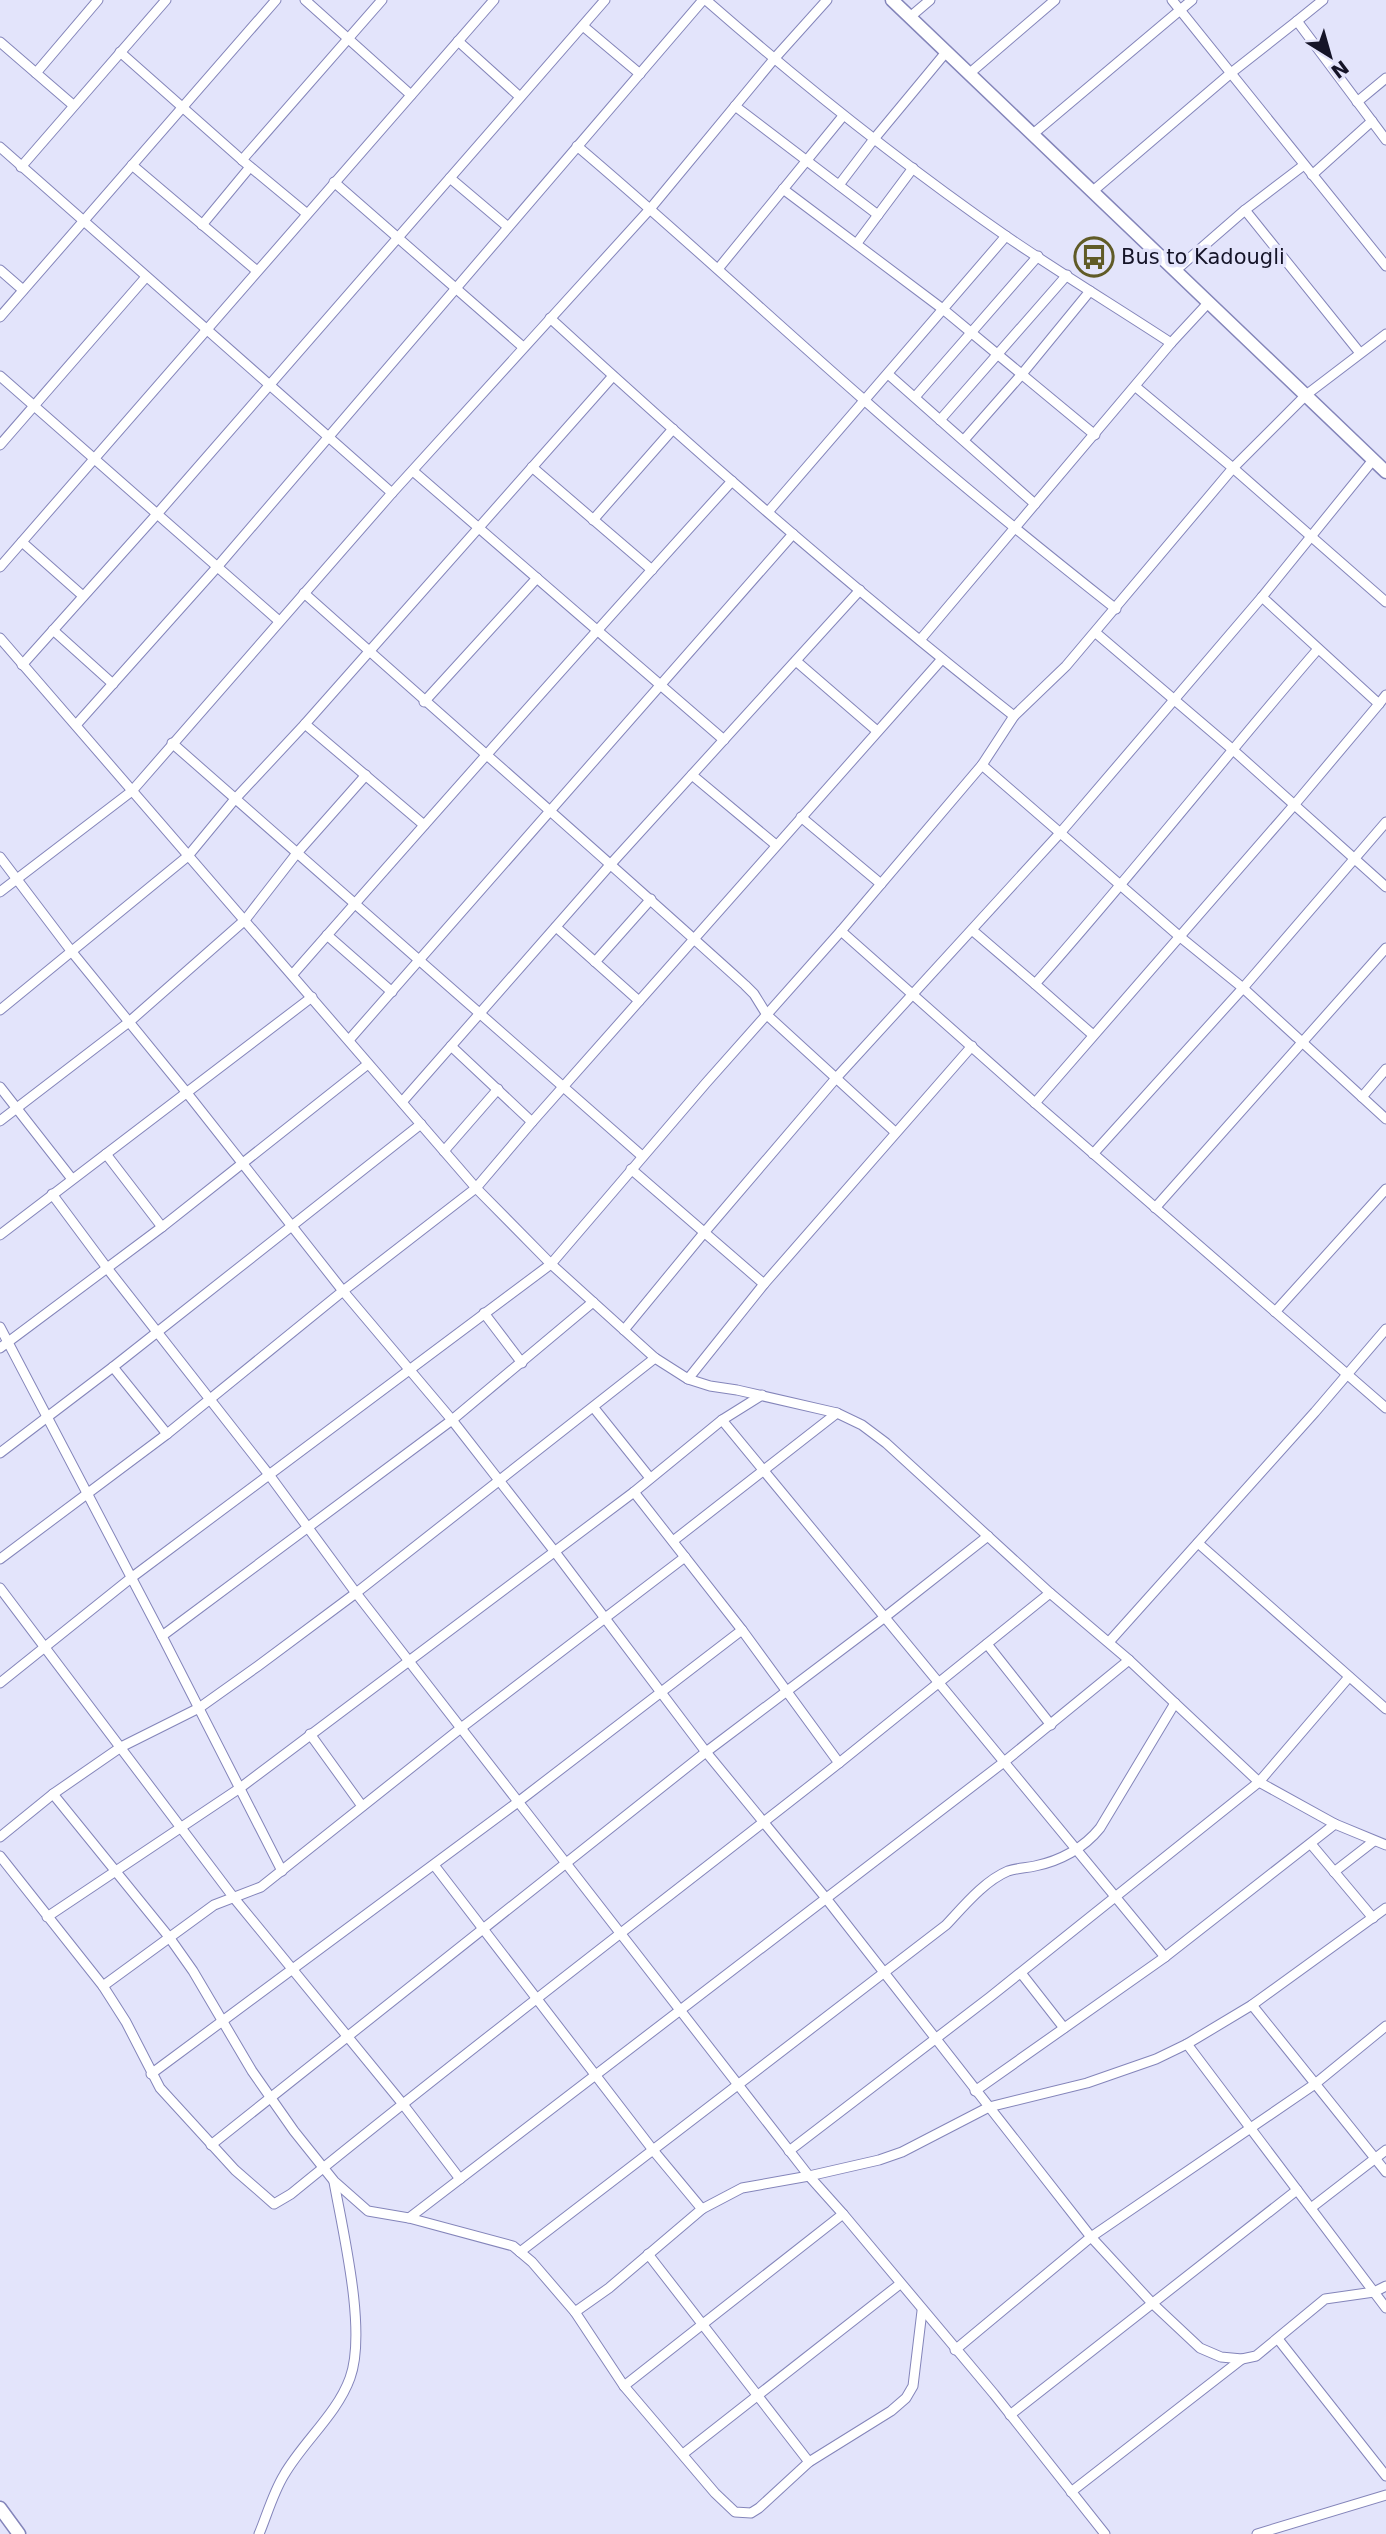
<svg xmlns="http://www.w3.org/2000/svg" width="1386" height="2534" font-family="'DejaVu Sans',sans-serif">
<style>
.lines{fill:none;stroke-linecap:round;stroke-linejoin:round}
.street-casing{stroke:#8485ba;stroke-width:11}
.secondary-casing{stroke:#8485ba;stroke-width:15}
.street{stroke:#fff;stroke-width:9}
.secondary{stroke:#fff;stroke-width:12}
.labels{text-anchor:middle;dominant-baseline:central;stroke-width:7;stroke-linejoin:round;paint-order:stroke}
.poi-label{font-size:21px;fill:#151428;stroke:#e3e4fb;text-anchor:start}
</style>
<rect width="100%" height="100%" fill="#e3e4fb"/>
<g class="lines">
<!-- street casing -->
<g class="street-casing">
<g id="street">
<path d="M305,0l106,95"/>
<path d="M706,0c96,84 195,163 300,236 54,37 110,71 165,107"/>
<path d="M1172,0l214,266"/>
<path d="M910,17l20,-17"/>
<path d="M1297,21l26,-21"/>
<path d="M583,26l57,48"/>
<path d="M458,41l62,56"/>
<path d="M0,42l73,63"/>
<path d="M120,52l122,108 64,53"/>
<path d="M36,73l62,-73"/>
<path d="M970,73l85,-73"/>
<path d="M1357,102l29,-24"/>
<path d="M735,106l143,109"/>
<path d="M1033,134l159,-134"/>
<path d="M577,146c97,82 190,169 286,253 82,73 167,142 253,210"/>
<path d="M0,147l392,346"/>
<path d="M242,160l140,-160"/>
<path d="M132,165l125,106"/>
<path d="M21,167l145,-167"/>
<path d="M1312,175l60,-54"/>
<path d="M450,178l58,49"/>
<path d="M334,182l189,165"/>
<path d="M839,185l35,-46 73,-88"/>
<path d="M783,189l161,121 151,125"/>
<path d="M1093,191l138,-118 66,-52 89,119"/>
<path d="M1245,210l115,143"/>
<path d="M202,225l48,-58"/>
<path d="M857,243l56,-75"/>
<path d="M718,269l125,-153"/>
<path d="M0,270l23,20"/>
<path d="M1176,270l69,-60 59,-45"/>
<path d="M0,317l276,-317"/>
<path d="M550,318c150,138 304,272 464,398"/>
<path d="M888,374l147,130"/>
<path d="M0,376l279,245"/>
<path d="M1136,387l97,81 153,134"/>
<path d="M915,397l123,-141"/>
<path d="M940,420l127,-145"/>
<path d="M964,440l58,-66 68,-83"/>
<path d="M0,445l146,-168"/>
<path d="M1373,460l-111,137 117,107 7,-9"/>
<path d="M532,467l120,103"/>
<path d="M413,471l311,269"/>
<path d="M768,512l238,-276"/>
<path d="M593,520l80,-91"/>
<path d="M22,542l61,54"/>
<path d="M0,567l494,-567"/>
<path d="M304,593c147,131 295,260 441,392l9,9 13,21 128,117"/>
<path d="M53,630l60,54"/>
<path d="M1096,633l136,116 154,138"/>
<path d="M0,638l476,550 75,76 42,38 62,56 33,21 22,7 27,4 100,23 25,12 24,18 164,150 79,67 130,122 76,42 51,21"/>
<path d="M920,640l251,-297 38,-41"/>
<path d="M796,661l81,70"/>
<path d="M22,665l136,-152 447,-513"/>
<path d="M424,702l113,-124"/>
<path d="M305,724l119,101"/>
<path d="M76,725l142,-159 485,-566"/>
<path d="M172,743l470,413"/>
<path d="M982,765l197,171 64,52 143,131"/>
<path d="M692,775l84,70"/>
<path d="M801,817l80,67"/>
<path d="M0,857l72,95 115,141 156,198 109,129 103,132 151,200 119,145 266,340 61,66 48,45 21,9 21,2 14,-3 69,-57 49,-7 12,-6"/>
<path d="M0,892l132,-101 260,-298 258,-284 124,-150 53,-59"/>
<path d="M556,927l83,74"/>
<path d="M972,930l63,54c97,-109 187,-224 283,-335"/>
<path d="M841,931l194,172 351,305"/>
<path d="M327,935l65,57"/>
<path d="M595,962l56,-63"/>
<path d="M293,974c145,-165 291,-330 439,-493"/>
<path d="M1035,984l58,51"/>
<path d="M0,1010l188,-154 47,-57 70,-75 308,-348"/>
<path d="M349,1040l444,-506"/>
<path d="M451,1046l81,76"/>
<path d="M0,1087l72,92"/>
<path d="M1362,1097l24,-28"/>
<path d="M402,1102l208,-237 250,-275"/>
<path d="M1035,1103l260,-299 84,-100"/>
<path d="M0,1121l129,-99 116,-102 52,-67 69,-78"/>
<path d="M444,1151l54,-62"/>
<path d="M106,1154l56,73"/>
<path d="M1093,1154l150,-166 143,-166"/>
<path d="M631,1169l133,115"/>
<path d="M52,1194l55,74 163,208 86,117 453,583 34,38 151,180 111,140"/>
<path d="M1155,1208l231,-260"/>
<path d="M0,1235l312,-238"/>
<path d="M1275,1312l111,-123"/>
<path d="M484,1313l38,50"/>
<path d="M0,1327l162,309 120,235"/>
<path d="M624,1330l79,-96 134,-157 224,-245 201,-235"/>
<path d="M0,1348l162,-121 206,-163"/>
<path d="M113,1367l54,67"/>
<path d="M688,1379l76,-95 208,-238"/>
<path d="M594,1408l56,70"/>
<path d="M722,1420l443,537"/>
<path d="M0,1453l113,-86 308,-243"/>
<path d="M634,1492l88,-72 40,-25"/>
<path d="M673,1541l164,-128"/>
<path d="M1198,1543l188,166"/>
<path d="M0,1559l167,-125 176,-143 133,-103 56,-66 410,-463"/>
<path d="M0,1588l234,310 168,205 58,76"/>
<path d="M162,1636l290,-216 141,-118"/>
<path d="M1109,1642l206,-230 71,-83"/>
<path d="M987,1644l64,81"/>
<path d="M0,1683l131,-105 420,-314 155,-181 135,-152 141,-166 32,-49 52,-50 167,-198 73,-73 80,-61"/>
<path d="M310,1734l52,72"/>
<path d="M839,1763l211,-170"/>
<path d="M53,1794l116,143 24,34 59,100 42,60 40,50 34,30 41,7 104,28 19,16 43,50 34,-24 93,-79 40,-21 67,-12 70,-16 23,-8 87,-45 98,-24 69,-24 31,-15 65,-39 134,-97"/>
<path d="M0,1837l53,-43 68,-47 78,-39 59,-42 98,-73 299,-235"/>
<path d="M1311,1844l62,74"/>
<path d="M0,1856l103,130 23,36 34,66 75,82 39,34 17,-10c180,-147 365,-287 548,-431l-97,-133 -108,-138 -394,296 -193,129"/>
<path d="M434,1865l219,285 49,59"/>
<path d="M1334,1872l40,-31"/>
<path d="M1021,1973l43,55"/>
<path d="M103,1986l111,-81 47,-18 200,-159 224,-171"/>
<path d="M1252,2005l134,167"/>
<path d="M1187,2044l199,264"/>
<path d="M151,2074l367,-272 224,-172"/>
<path d="M975,2091l190,-134 170,-133"/>
<path d="M211,2145l495,-393 179,-135 103,-81"/>
<path d="M789,2151l201,-154 269,-215 90,-105"/>
<path d="M1311,2208l75,-58"/>
<path d="M409,2218l595,-456 125,-102"/>
<path d="M520,2252l426,-327c17,-18 38,-44 62,-54 9,-3 18,-3 27,-5 25,-5 49,-18 65,-38l75,-125"/>
<path d="M648,2254l161,208"/>
<path d="M575,2312l49,74 91,107 20,19 16,1 8,-5 50,-46 82,-51 15,-13 7,-12 9,-75"/>
<path d="M1278,2339l108,137"/>
<path d="M955,2350l136,-113 224,-153 71,-58"/>
<path d="M624,2386l219,-172"/>
<path d="M1010,2415l287,-225"/>
<path d="M683,2454l217,-170"/>
<path d="M1071,2492l171,-133"/>
<path d="M259,2534c8,-19 14,-41 25,-59 19,-33 53,-61 66,-97 17,-46 -7,-146 -16,-196"/>
<path d="M1257,2534l129,-39"/>
</g>
</g>
<!-- secondary casing -->
<g class="secondary-casing">
<g id="secondary">
<path d="M892,0l494,472"/>
<path d="M0,2508l19,26"/>
</g>
</g>
<!-- street -->
<use href="#street" class="street"/>
<!-- secondary -->
<use href="#secondary" class="secondary"/>
</g>
<!-- icons -->
<defs>
<g id="bus-ring" transform="scale(2.0125)"><circle r="9.5" fill="#e3e4fb" stroke="#605b27" stroke-width="1.5"/><path d="M-5-6H5V4H4V6H2V4H-2V6H-4V4H-5ZM-3.5-4V0h7V-4ZM-3.5 1.2v1.5H-2V1.2ZM2 1.2v1.5H3.5V1.2Z" fill="#605b27"/></g>
</defs>
<g fill-rule="evenodd">
<use href="#bus-ring" x="1094" y="257"/>
</g>
<g class="labels">
<!-- poi labels -->
<g class="poi-label">
<text x="1121" y="257">Bus to Kadougli</text>
</g>
</g>
<!-- north arrow -->
<g transform="translate(1330 56) rotate(143)" stroke="#e3e4fb" stroke-width="5" paint-order="stroke">
<path d="M0-5L12 26L0 18L-12 26Z" fill="#151428"/>
<text y="-10" font-size="19" font-weight="bold" text-anchor="middle" fill="#151428">N</text>
</g>
</svg>
